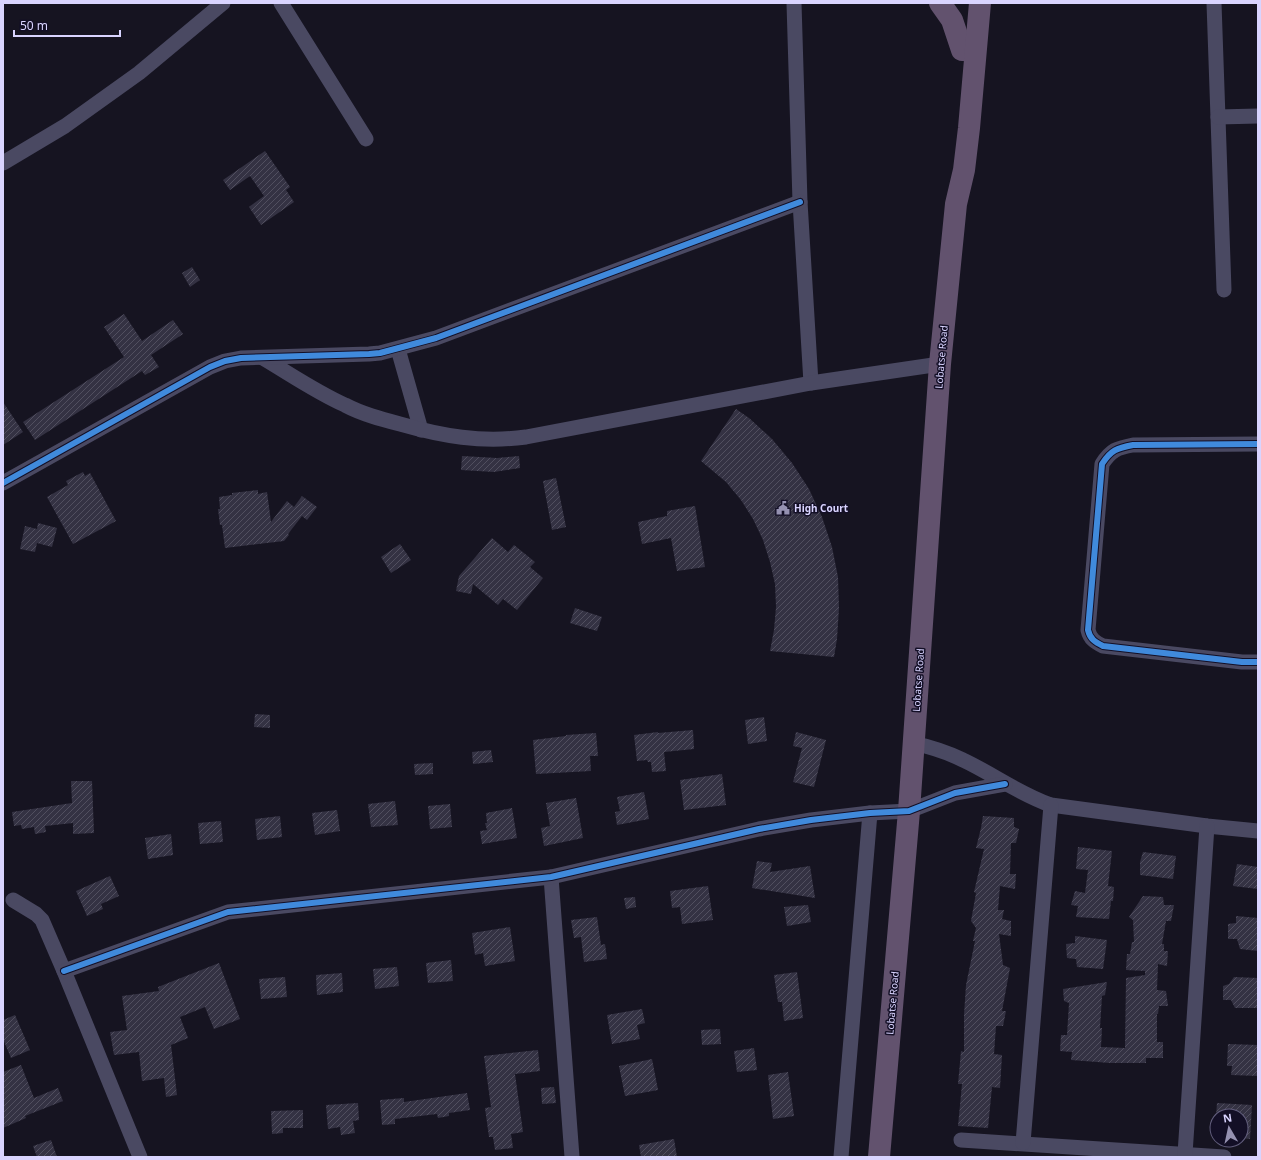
<svg xmlns="http://www.w3.org/2000/svg" width="1261" height="1160" font-family="'Noto Sans',sans-serif">
<style>
.building{fill:url(#building-hatch)}
.lines{fill:none;stroke-linecap:round;stroke-linejoin:round}
.minor{stroke:#4a4962;stroke-width:15}
.trunk{stroke:#62526e;stroke-width:22}
.cycleway-casing{stroke:#130f26;stroke-width:8}
.cycleway{stroke:#408adc;stroke-width:6}
.labels{text-anchor:middle;dominant-baseline:central;stroke-width:3;stroke-linejoin:round;paint-order:stroke}
.street-label{font-size:10px;fill:#d9d4ff;stroke:#130f26}
.poi-label{font-size:10px;font-weight:bold;fill:#d9d4ff;stroke:#130f26;text-anchor:start}
</style>
<defs>
<pattern id="building-hatch" width="6" height="6" patternUnits="userSpaceOnUse"><rect width="6" height="6" fill="#343243"/><path d="M-1 1l2-2M0 6l6-6M5 7l2-2" fill="none" stroke="#514f5f"/></pattern>
</defs>
<rect width="100%" height="100%" fill="#161421"/>
<!-- building -->
<g class="building">
<path d="M265,151l25,36 -4,3 8,12 -33,23 -12,-18 15,-11 -14,-20 -20,14 -7,-10z"/>
<path d="M192,267l8,13 -10,7 -8,-14z"/>
<path d="M124,314l18,27 31,-21 10,14 -32,21 8,12 -14,8 -3,-4 -107,69 -12,-18 101,-65 -20,-30z"/>
<path d="M3,402l20,30 -20,13z"/>
<path d="M736,409l13,9 23,21 20,24 17,26 13,28 10,30 6,30 1,31 -2,31 -3,18 -64,-6 4,-21 2,-23 -1,-23 -5,-22 -7,-22 -10,-21 -12,-19 -15,-18 -25,-21z"/>
<path d="M462,456l35,2 22,-2 1,12 -26,4 -33,-2z"/>
<path d="M83,472l2,4 5,-3 26,48 -43,23 -26,-47 21,-12 -2,-4z"/>
<path d="M556,478l10,49 -14,3 -9,-49z"/>
<path d="M258,490v4l9,-2 4,30 16,-21 7,6 8,-11 15,11 -10,13 -5,-4 -14,18 1,1 -5,6 -59,7 -3,-23h-2l-2,-16h2l-1,-12 13,-2v-2z"/>
<path d="M695,506l10,61 -28,4 -6,-33 -29,6 -4,-22 29,-6v-5z"/>
<path d="M38,523l19,5 -5,19 -15,-4 -2,9 -15,-3 5,-23 12,3z"/>
<path d="M492,538l16,14 6,-7 21,17 -5,5 13,11 -26,32 -14,-11 -5,6 -25,-21 -2,10 -15,-3 3,-15z"/>
<path d="M400,544l11,16 -20,13 -10,-16z"/>
<path d="M575,608l27,9 -5,14 -27,-8z"/>
<path d="M255,714l15,1v13l-16,-1z"/>
<path d="M764,717l3,24 -19,3 -3,-24z"/>
<path d="M693,730l1,19 -30,3 2,19 -14,1 -1,-10h-3l-1,-2 -10,1 -3,-26 24,-3v1z"/>
<path d="M796,732l30,8 -12,47 -21,-5 9,-34 -9,-2z"/>
<path d="M596,733l2,23h-8l1,15 -55,3 -3,-34 33,-4v-1z"/>
<path d="M491,750l2,12 -20,2 -1,-12z"/>
<path d="M433,763v11l-18,1 -1,-11z"/>
<path d="M722,774l4,31 -42,5 -4,-30z"/>
<path d="M71,781h21l2,52 -21,1v-11l-28,3 1,6 -11,2 -1,-7 -12,2 -1,-4 -7,1 -2,-14 60,-9z"/>
<path d="M644,792l5,27 -32,6 -2,-13 5,-1 -3,-14z"/>
<path d="M576,798l7,40 -39,8 -3,-18 9,-2 -4,-23z"/>
<path d="M395,801l3,24 -27,2 -3,-23z"/>
<path d="M450,804l2,23 -22,2 -2,-23z"/>
<path d="M512,808l5,30 -35,6 -2,-13 7,-1 -2,-7h2l-1,-10z"/>
<path d="M337,810l3,21 -25,4 -3,-22z"/>
<path d="M280,816l2,21 -25,3 -2,-21z"/>
<path d="M983,816l31,2v9l5,2 -3,14h-5l-1,31h6l-1,15 -15,-3 -2,24h6l-2,9 9,2v15l-12,-2 4,31 7,3 -8,43h4l-3,15h-7l-2,28 8,1 -2,33 -8,-1 -4,41 -30,-2 4,-42h-4l3,-33 3,1v-37l2,-30 9,-44h-2l3,-13 -5,-7 5,-28 -2,-1 10,-43 -8,-1 5,-20z"/>
<path d="M221,821l2,21 -23,2 -2,-21z"/>
<path d="M171,834l2,21 -25,4 -3,-21z"/>
<path d="M1078,847l34,4 -4,35 6,1 -1,14h-2l-2,18 -33,-2 2,-11 -7,-1 4,-14 10,2 3,-23 -12,-1z"/>
<path d="M1143,852l33,4 -3,23 -33,-4v-13z"/>
<path d="M757,861l15,2 -2,9 40,-6 5,32 -63,-10z"/>
<path d="M1237,864l21,3v22l-25,-3z"/>
<path d="M110,876l9,20 -18,8 2,5 -16,7 -11,-25z"/>
<path d="M708,886l5,34 -31,4 -2,-17 -8,1 -2,-17z"/>
<path d="M1143,896l20,1 1,8h10l-3,16h-5l-4,23h2v7h4l-1,15 -9,-2 -1,26 9,1 2,15h-9l-1,8h-1v28h6v16h-17v5h-36l-39,-3 1,-8 -12,-1 1,-16h6l2,-32 -5,-2 -1,-12 44,-7 -2,13 -3,1 -2,32h2l-1,19 24,1 1,-70 19,-3v-4l-19,-1 1,-16h3l2,-12h2l-1,-22 -4,-3z"/>
<path d="M635,897l1,10 -10,2 -2,-11z"/>
<path d="M808,905l3,17 -24,4 -3,-19z"/>
<path d="M1236,916l22,2v33l-18,-2 -3,-10h-9v-15l8,-1z"/>
<path d="M597,917l4,28 4,-1 2,15 -23,3 -3,-25 -7,1 -3,-18z"/>
<path d="M510,927l5,34 -30,5 -2,-13 -8,2 -3,-22z"/>
<path d="M1075,936l32,4 -4,29 -26,-2 -1,-8 -9,-1 -1,-14 9,-1z"/>
<path d="M451,960l2,21 -25,2 -2,-20z"/>
<path d="M219,963l21,56 -26,10 -9,-22 -25,10 8,21 -17,7 6,50 -11,2 -2,-19 -22,3 -3,-29 -25,3 -4,-23 17,-2 -5,-34 37,-5 -1,-4z"/>
<path d="M397,967l2,19 -24,3 -2,-20z"/>
<path d="M797,972l6,46 -19,3 -2,-19h-4l-4,-27z"/>
<path d="M342,973l1,19 -26,3 -1,-20z"/>
<path d="M285,977l2,20 -26,2 -2,-20z"/>
<path d="M1234,977l24,1v30h-23l-4,-8h-8v-14l6,-2z"/>
<path d="M642,1009l3,14 -8,2 3,14 -28,5 -5,-29z"/>
<path d="M15,1015l15,35 -19,8 -8,-19v-19z"/>
<path d="M720,1029l1,15 -19,1 -1,-15z"/>
<path d="M1228,1044l30,1v31l-27,-1 1,-9h-5z"/>
<path d="M754,1048l3,22 -20,2 -3,-21z"/>
<path d="M538,1050l2,21 -25,3 8,58 -12,2 2,14 -18,2 -2,-13h-4l-4,-29 6,-1 -7,-51z"/>
<path d="M652,1059l6,31 -33,6 -6,-30z"/>
<path d="M21,1065l13,33 24,-10 5,13 -38,15 1,2 -23,10v-56z"/>
<path d="M788,1072l6,44 -21,3 -5,-44z"/>
<path d="M554,1087l2,16 -14,1 -1,-16z"/>
<path d="M467,1093l3,17 -21,3v3l-11,2 -1,-4 -42,5v5l-13,1 -2,-25 24,-2v4z"/>
<path d="M358,1103l1,17 -6,1 2,12 -14,2 -1,-8 -12,2 -2,-24z"/>
<path d="M1217,1103l35,2 -2,34 -9,-1v-22h-25z"/>
<path d="M303,1110v18h-20v5l-11,1 -1,-23z"/>
<path d="M674,1139l3,18h-36l-2,-12z"/>
<path d="M51,1140l6,17h-20l-4,-11z"/>
</g>
<g class="lines">
<!-- minor -->
<g class="minor">
<path d="M281,3l85,136"/>
<path d="M794,3l6,199 11,181"/>
<path d="M1214,3l10,287"/>
<path d="M1218,117l40,-1"/>
<path d="M3,163l62,-37 74,-53 84,-70"/>
<path d="M398,349l23,81"/>
<path d="M263,358c27,16 53,34 82,47 17,9 36,14 55,19 42,12 81,19 126,13l285,-54 129,-19"/>
<path d="M1258,444l-125,1c-16,3 -22,5 -31,19l-14,166c2,9 7,12 15,16l139,16h16"/>
<path d="M3,483l207,-116 15,-6 16,-3 128,-4 11,-1 56,-15 364,-136"/>
<path d="M913,743c18,4 34,9 50,17 30,14 56,34 88,45l156,21 51,5"/>
<path d="M551,877l21,280"/>
<path d="M13,900l23,14 6,6 22,51 76,186"/>
<path d="M64,971l164,-59 323,-35 208,-48 52,-9 59,-7 39,-2 46,-18 50,-9"/>
<path d="M961,1140l263,17"/>
<path d="M1023,1143l28,-338"/>
<path d="M1185,1154l22,-328"/>
<path d="M841,1157l29,-344"/>
</g>
<!-- trunk -->
<g class="trunk">
<path d="M940,3l12,17 10,30"/>
<path d="M879,1157l30,-346 31,-447 16,-160 8,-34 5,-42 11,-125"/>
</g>
<!-- cycleway casing -->
<g class="cycleway-casing">
<g id="cycleway">
<path d="M1258,444l-125,1c-16,3 -22,5 -31,19l-14,166c2,9 7,12 15,16l139,16h16"/>
<path d="M3,483l207,-116 15,-6 16,-3 128,-4 11,-1 56,-15 364,-136"/>
<path d="M64,971l164,-59 323,-35 208,-48 52,-9 59,-7 39,-2 46,-18 50,-9"/>
</g>
</g>
<!-- cycleway -->
<use href="#cycleway" class="cycleway"/>
</g>
<!-- icons -->
<defs>
<g id="civic-bare" transform="scale(1.08)"><path d="M-.6-6.5H3V-4.5H.6V-3L4-1V1h2V6H-6V1h2V-1L-.6-3ZM-1.2 2.5V6h2.4V2.5Z" fill="#9591b1" stroke="#130f26" stroke-width="2.5" paint-order="stroke"/></g>
</defs>
<g fill-rule="evenodd">
<use href="#civic-bare" x="783" y="508"/>
</g>
<g class="labels">
<!-- street labels -->
<g class="street-label">
<text transform="translate(941 357) rotate(-85)">Lobatse Road</text>
<text transform="translate(918 680) rotate(-86)">Lobatse Road</text>
<text transform="translate(892 1003) rotate(-85)">Lobatse Road</text>
</g>
<!-- poi labels -->
<g class="poi-label">
<text x="794" y="508">High Court</text>
</g>
</g>
<!-- border -->
<rect width="1261" height="1160" fill="none" stroke="#d9d4ff" stroke-width="8"/>
<!-- north arrow -->
<g transform="translate(1229 1128) rotate(351)"><circle r="19" fill="#130f26" stroke="#625e7d"/>
<path d="M0-3L7 15L0 10L-7 15Z" fill="#9591b1"/>
<text y="-6" font-size="11" font-weight="bold" text-anchor="middle" fill="#d9d4ff">N</text>
</g>
<!-- scale -->
<path d="M14 30v6h106v-6" fill="none" stroke="#d9d4ff" stroke-width="2"/>
<text x="20" y="30" font-size="12" fill="#d9d4ff" stroke="#130f26" stroke-width="3" paint-order="stroke">50 m</text>
</svg>
